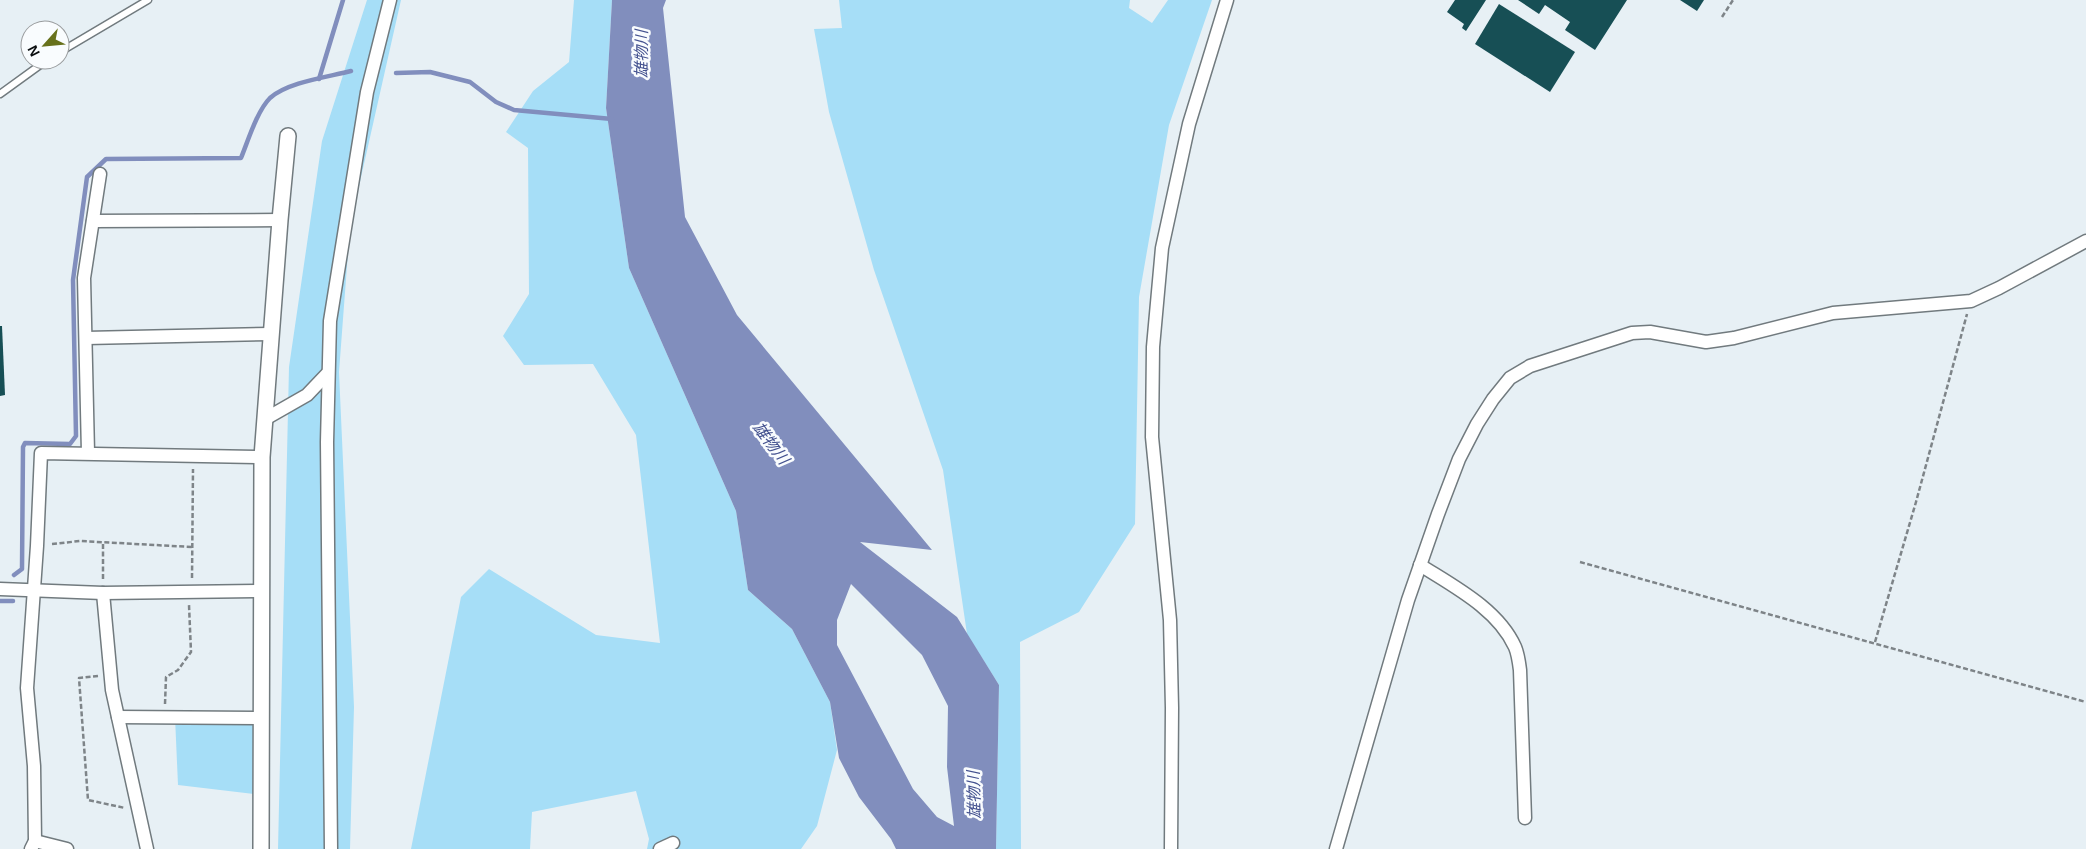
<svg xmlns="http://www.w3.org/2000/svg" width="2086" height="849" font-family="Arial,'Noto Sans JP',sans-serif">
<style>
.green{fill:#a6def7}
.water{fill:#818ebd;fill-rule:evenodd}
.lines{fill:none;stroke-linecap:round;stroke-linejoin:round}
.stream{stroke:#818ebd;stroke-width:4.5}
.building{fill:#174f55}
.service-casing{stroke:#717a7e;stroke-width:9}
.minor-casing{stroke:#717a7e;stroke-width:15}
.tertiary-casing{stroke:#717a7e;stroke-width:18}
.path{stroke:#7e8488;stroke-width:2.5;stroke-dasharray:5 2.5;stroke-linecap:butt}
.service{stroke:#fff;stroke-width:6}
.minor{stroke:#fff;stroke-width:12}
.tertiary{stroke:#fff;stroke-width:15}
.labels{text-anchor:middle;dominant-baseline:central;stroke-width:5;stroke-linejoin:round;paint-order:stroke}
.water-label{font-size:16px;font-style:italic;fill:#43518f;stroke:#f9fcfe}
</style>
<rect width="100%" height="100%" fill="#e7f0f5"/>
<!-- green -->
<g class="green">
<path d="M367,0h34l-51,226 -11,146 15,335 -4,142h-72l11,-482 33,-226z"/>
<path d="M574,0h38l-6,108 23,160 107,243 12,79 44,39 38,73 7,48 -20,76 -16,23h-154l2,-10 -13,-48 -104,21 -2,37h-119l50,-252 28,-28 107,66 64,8 -24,-208 -43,-71 -69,1 -21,-29 26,-42 -1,-146 -22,-16 27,-41 36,-29z"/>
<path d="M839,0h291l-1,8 23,15 16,-23h44l-43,125 -30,172 -4,227 -56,88 -59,30 1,207h-25l3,-164 -32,-51 -24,-164 -69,-200 -45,-158 -15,-83 28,-1z"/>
<path d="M175,717l87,1v77l-84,-10z"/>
</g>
<!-- water -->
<path class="water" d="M612,0h54l-3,8 22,209 52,98 195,235 -72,-8 97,75 42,68 -3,164h-100l-5,-10 -32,-42 -20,-39 -9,-56 -38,-73 -44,-39 -12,-79 -107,-243 -23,-160zM851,584l71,71 26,51 -1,61 7,59 -17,-9 -24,-28 -76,-144v-25z"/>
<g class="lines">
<!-- stream -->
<g class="stream">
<path d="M396,73l34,-1 40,10 26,20 18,8 98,9"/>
<path d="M319,79l24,-79"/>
<path d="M14,575l8,-6 1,-122 2,-4 45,1 6,-8 -3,-156 14,-103 19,-18 135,-1c7,-17 16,-47 29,-60 18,-16 58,-21 81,-27"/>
<path d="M0,601h13"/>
</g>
</g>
<!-- building -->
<g class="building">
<path d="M1455,0h31l-20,31 -4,-3 2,-4 -17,-12z"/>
<path d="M1518,0h109l-32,50 -30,-20 5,-8 -25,-17 -6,9z"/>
<path d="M1680,0h24l-7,11z"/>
<path d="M1499,4l76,48 -25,40 -75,-48z"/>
<path d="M0,326h2l3,69 -5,1z"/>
</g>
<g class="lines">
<!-- service casing -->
<g class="service-casing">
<g id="service">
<path d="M60,52l88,-52"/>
<path d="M0,94l47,-34"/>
</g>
</g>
<!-- minor casing -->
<g class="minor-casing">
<g id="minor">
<path d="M93,221l187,-1"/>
<path d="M86,338l185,-4"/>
<path d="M265,419l42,-24 20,-21"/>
<path d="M88,453l-4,-175 16,-104"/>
<path d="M1420,565c33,21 78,44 95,82 3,7 4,15 5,23l5,148"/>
<path d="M0,589l103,4 159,-2"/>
<path d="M103,593l9,97 35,159"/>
<path d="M118,717l144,1"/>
<path d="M35,841l32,8"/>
<path d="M31,849l4,-8 -1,-75 -7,-78 10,-142 4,-93 221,4"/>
<path d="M331,849l-4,-407 3,-121 37,-229 23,-92"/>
<path d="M660,849l13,-6"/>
<path d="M1171,849l1,-141 -2,-88 -18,-183 1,-90 9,-99 27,-124 38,-124"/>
<path d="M1336,849l72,-249 30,-86 21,-55 18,-35 16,-25 17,-21 20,-12 102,-33 18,-1 56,10 28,-4 99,-25 138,-12 28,-13 87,-47"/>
</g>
</g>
<!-- tertiary casing -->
<g class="tertiary-casing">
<path id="tertiary" d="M261,849l1,-392 18,-237 8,-84"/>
</g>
<!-- path -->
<g class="path">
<path d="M1722,17l11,-17"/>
<path d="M52,544l28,-3 112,6"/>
<path d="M1580,562l506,140"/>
<path d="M192,578l1,-109"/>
<path d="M103,579v-37"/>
<path d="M1875,642l41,-140 51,-188"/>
<path d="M98,676l-19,2 9,122 37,8"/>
<path d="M165,704l1,-27 12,-7 13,-18 -2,-47"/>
</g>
<!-- service -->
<use href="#service" class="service"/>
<!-- minor -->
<use href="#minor" class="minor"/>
<!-- tertiary -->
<use href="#tertiary" class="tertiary"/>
</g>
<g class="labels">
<!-- water labels -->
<g class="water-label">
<text transform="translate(641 54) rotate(-90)">雄物川</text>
<text transform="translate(771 443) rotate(53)">雄物川</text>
<text transform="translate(974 795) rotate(-92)">雄物川</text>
</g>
</g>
<!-- north arrow -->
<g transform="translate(45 45) rotate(243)"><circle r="24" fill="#f9fcfe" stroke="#999c9e"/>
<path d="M0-4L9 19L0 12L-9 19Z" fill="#67711b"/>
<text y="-8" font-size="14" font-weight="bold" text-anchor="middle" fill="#0a0d0f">N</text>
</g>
</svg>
